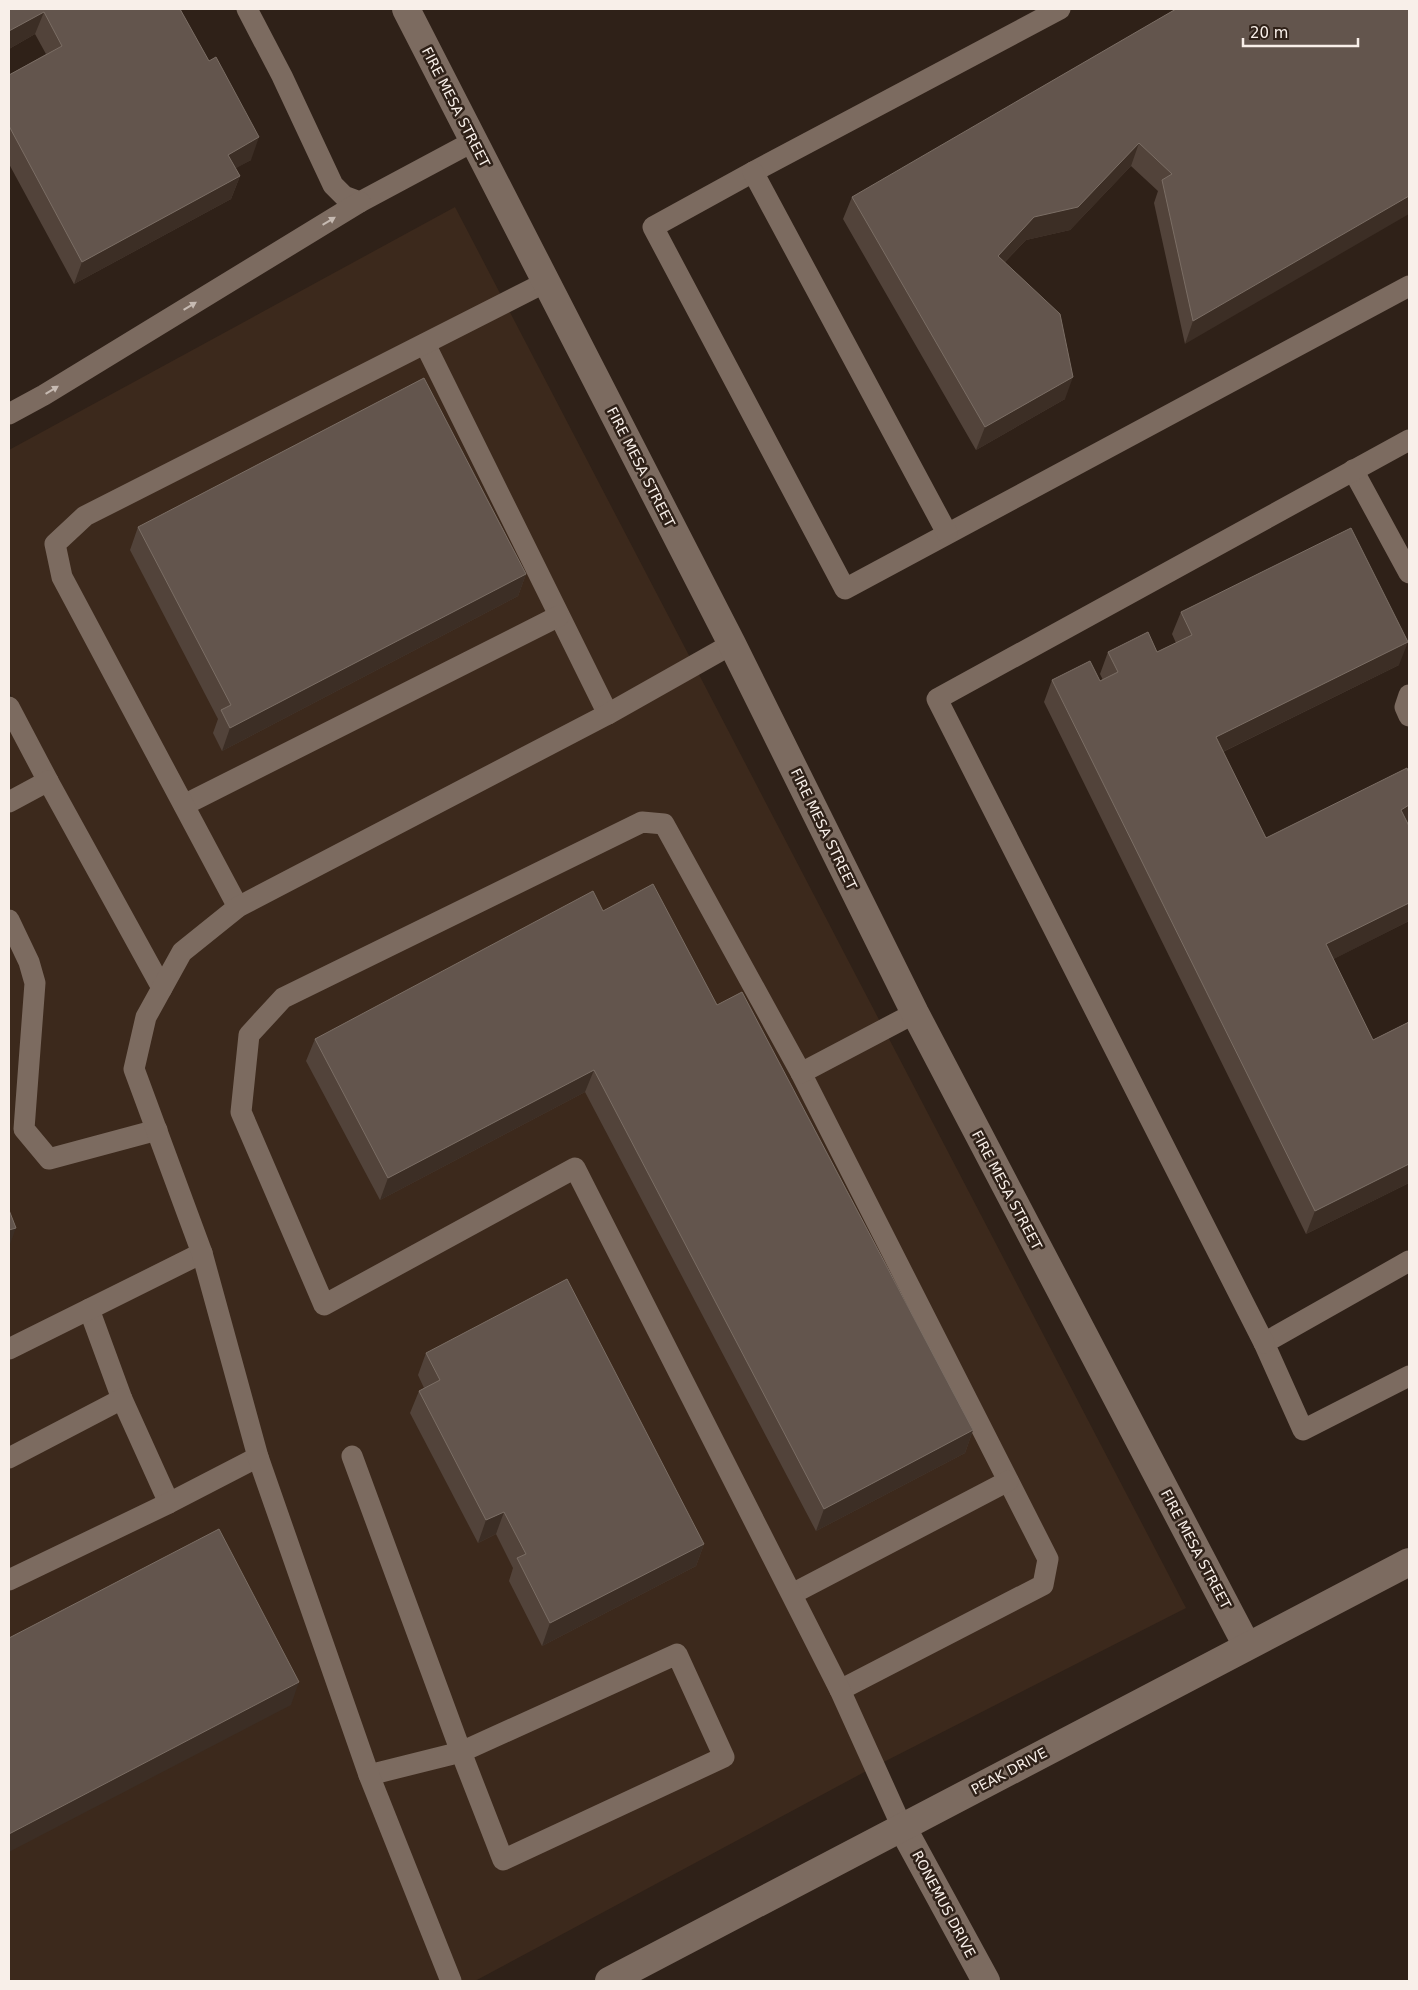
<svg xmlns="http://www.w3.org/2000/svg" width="1418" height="1990" font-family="'DejaVu Sans',sans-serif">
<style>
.built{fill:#3c291c}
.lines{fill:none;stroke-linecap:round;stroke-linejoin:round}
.service{stroke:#7c6b60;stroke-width:21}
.minor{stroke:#7c6b60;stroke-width:28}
.tertiary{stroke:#7c6b60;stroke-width:28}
.wall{fill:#52433a}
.shaded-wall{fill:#3c2e25}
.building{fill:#63554d;stroke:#7b6e65}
.oneway{fill:#c6bab2}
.labels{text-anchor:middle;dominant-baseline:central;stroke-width:5;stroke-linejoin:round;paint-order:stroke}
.street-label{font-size:14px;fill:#f8efe9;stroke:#2f2118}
</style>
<rect width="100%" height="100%" fill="#2f2118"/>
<!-- built -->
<path class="built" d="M455,207l731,1401 -316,161 -395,212h-466v-1275l6,-4 -6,-10v-242z"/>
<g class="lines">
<!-- service -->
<g class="service">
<path d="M247,9l35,67 51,109 11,11 16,6 114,-61"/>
<path d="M1060,9l-307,163 -100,55 192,362 564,-303"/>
<path d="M753,172l194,361"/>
<path d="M425,344l183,370"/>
<path d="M9,414l35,-19 316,-193"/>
<path d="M1353,470l56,103"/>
<path d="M1409,695l-4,12 4,9"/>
<path d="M9,707l39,74"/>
<path d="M9,802l39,-21 114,207"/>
<path d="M184,805l375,-189"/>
<path d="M238,907l-176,-330 -7,-33 30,-28 461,-234"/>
<path d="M9,920l20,42 6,21 -11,146 25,30 108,-29"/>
<path d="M801,1073l247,486 -5,26 -203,105"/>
<path d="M1409,1261l-145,82 39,87 106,-54"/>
<path d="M89,1309l33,90"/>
<path d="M1264,1343l-327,-644 472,-259"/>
<path d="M9,1349l193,-96"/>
<path d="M352,1456l109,296 42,108 221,-103 -47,-103 -216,98 -92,23"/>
<path d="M9,1458l113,-59 47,104"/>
<path d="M9,1580l160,-77 89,-46"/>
<path d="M792,1594l216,-113"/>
<path d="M902,1827l-62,-137 -265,-522 -251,137 -83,-193 8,-77 34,-37 359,-176 22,2 137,249 114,-60"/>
<path d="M451,1981l-82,-206 -111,-318 -56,-204 -68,-184 12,-52 36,-65 56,-45 370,-193 124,-70"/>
</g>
<!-- minor -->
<g class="minor">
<path d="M406,9l326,635 183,369 332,633"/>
<path d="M902,1827l84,154"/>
</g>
<!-- tertiary -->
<path class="tertiary" d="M609,1981l800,-419"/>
</g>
<!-- wall -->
<g class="wall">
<path d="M9,9h171l71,151 -16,8 5,8 -9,23 -157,85 -65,-120v-89l37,-21 -11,-20 -26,15z"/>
<path d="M1409,9l-224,335 -31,-141 4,-12 -27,-25 -61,64 -44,10 -21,22 60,137 -89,51 -133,-231 9,-22z"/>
<path d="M138,527l388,47 -8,22 -296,155 -9,-18 5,-14 -88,-169z"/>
<path d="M1181,612l218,53 -176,87 43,86 143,-65v51h-1l1,2v95l-76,38 40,81 36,-18v161l-103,51 -262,-532 8,-22 48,1 3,-1 -3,-6 8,-22h49l19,-9 -4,-9z"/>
<path d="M603,911l114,94 256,425 -8,23 -149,78 -231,-439 -205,108 -74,-139 9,-22z"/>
<path d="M426,1353l278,191 -8,22 -154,80 -33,-65 4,-13 -17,-34 -18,9 -68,-130 9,-22 5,-3 -6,-13z"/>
</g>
<!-- shaded-wall -->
<g class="shaded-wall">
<path d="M44,12l-9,22 -26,15v-18z"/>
<path d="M259,137l-8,23 -31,17 8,-22z"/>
<path d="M1139,143l-8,23 -61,64 -44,10 -37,38 9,-22 36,-39z"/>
<path d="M240,176l-9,23 -157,85 8,-22z"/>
<path d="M1409,196v18l-224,130 8,-23z"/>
<path d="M1073,377l-8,22 -89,51 9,-23z"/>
<path d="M526,574l-8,22 -296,155 8,-23z"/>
<path d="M1408,642l-9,23 -191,94 8,-22z"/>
<path d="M1409,805v19l-16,8 8,-22z"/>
<path d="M1409,903v18l-91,46 8,-23z"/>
<path d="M594,1070l-9,22 -205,108 8,-22z"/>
<path d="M1409,1164v19l-103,51 9,-23z"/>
<path d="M16,1228l-7,19v-17z"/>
<path d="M973,1430l-8,23 -149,78 8,-22z"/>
<path d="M504,1512l-8,22 -18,9 8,-23z"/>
<path d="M704,1544l-8,22 -154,80 8,-23z"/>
<path d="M299,1682l-8,23 -282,147v-18z"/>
</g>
<!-- building -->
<g class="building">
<path d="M9,9h171l29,52 7,-4 43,80 -31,18 12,21 -158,86 -73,-136v-51l53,-29 -18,-34 -35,19z"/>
<path d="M1176,9h233v187l-216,125 -31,-141 10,-6 -33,-31 -61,64 -44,10 -36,39 62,58 13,63 -88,50 -133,-230z"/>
<path d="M424,378l102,196 -296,154 -9,-18 10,-5 -93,-178z"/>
<path d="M1351,528l57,114 -192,95 50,101 141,-70 2,5v32l-8,5 8,16v77l-83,41 47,96 36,-18v142l-94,47 -263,-531 38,-19 10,20 18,-9 -10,-20 40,-20 9,20 35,-17 -11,-23z"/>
<path d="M653,884l64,121 25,-13 231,438 -149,79 -230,-439 -206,108 -73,-139 278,-148 10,20z"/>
<path d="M9,1210l7,18 -7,2z"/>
<path d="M567,1279l137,265 -154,79 -33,-65 9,-4 -22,-42 -18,8 -67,-129 21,-11 -14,-27z"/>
<path d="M219,1529l80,153 -290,152v-196z"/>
</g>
<!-- one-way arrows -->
<defs><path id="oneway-solid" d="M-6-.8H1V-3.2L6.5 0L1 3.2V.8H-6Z" transform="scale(1.25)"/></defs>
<g class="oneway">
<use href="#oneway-solid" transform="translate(329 221) rotate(-31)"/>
<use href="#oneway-solid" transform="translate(190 306) rotate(-31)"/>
<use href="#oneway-solid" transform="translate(52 390) rotate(-31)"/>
</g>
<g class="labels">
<!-- street labels -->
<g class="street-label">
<text transform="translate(456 107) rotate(63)">FIRE MESA STREET</text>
<text transform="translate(641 467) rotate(63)">FIRE MESA STREET</text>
<text transform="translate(824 829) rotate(64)">FIRE MESA STREET</text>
<text transform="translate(1007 1190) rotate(62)">FIRE MESA STREET</text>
<text transform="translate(1196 1549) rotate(62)">FIRE MESA STREET</text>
<text transform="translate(1009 1771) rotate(-28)">PEAK DRIVE</text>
<text transform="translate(944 1904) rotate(62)">RONEMUS DRIVE</text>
</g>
</g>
<!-- border -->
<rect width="1418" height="1990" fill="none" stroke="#f8efe9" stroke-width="20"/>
<!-- scale -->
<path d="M1243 38v8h115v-8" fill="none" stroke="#f8efe9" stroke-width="2.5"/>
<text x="1250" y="38" font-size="15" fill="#f8efe9" stroke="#2f2118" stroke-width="4" paint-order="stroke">20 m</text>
</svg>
